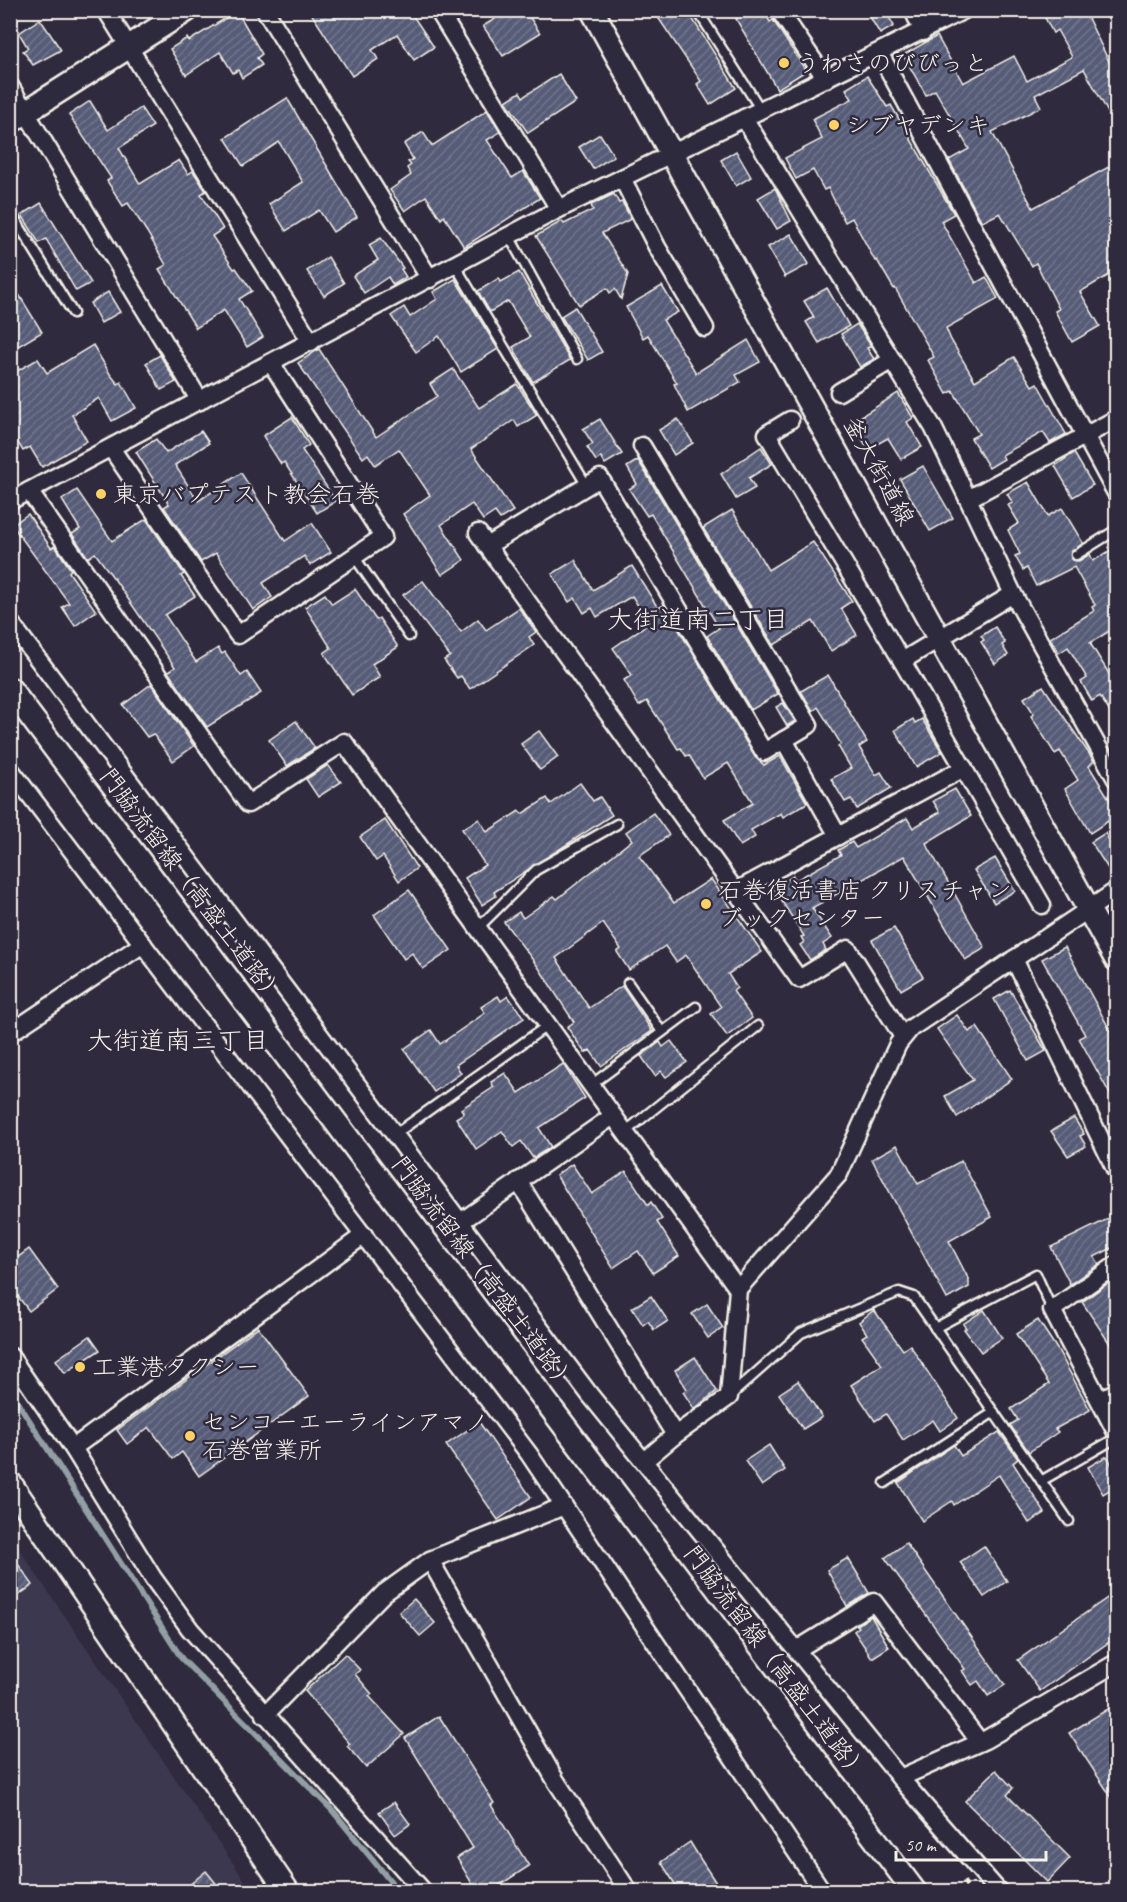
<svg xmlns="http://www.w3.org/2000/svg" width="1127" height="1902" font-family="Caveat,'Klee One',sans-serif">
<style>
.built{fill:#3b394f}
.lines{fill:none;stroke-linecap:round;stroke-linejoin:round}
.stream{stroke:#929fa4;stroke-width:6}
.building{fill:url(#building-hatch);stroke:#f4f1e8;stroke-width:1.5}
.lane-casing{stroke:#f4f1e8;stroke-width:13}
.street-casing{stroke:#f4f1e8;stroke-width:21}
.secondary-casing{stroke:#f4f1e8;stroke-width:27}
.path{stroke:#f4f1e8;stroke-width:4;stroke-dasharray:6 4.5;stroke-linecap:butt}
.lane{stroke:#2f2a3d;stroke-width:8}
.street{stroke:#2f2a3d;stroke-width:16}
.secondary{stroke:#2f2a3d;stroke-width:22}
.poi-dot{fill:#ffd166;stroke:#2f2a3d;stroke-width:2}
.labels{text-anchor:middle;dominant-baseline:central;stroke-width:5;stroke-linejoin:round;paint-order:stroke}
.poi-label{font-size:24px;fill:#f4f1e8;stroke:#2f2a3d;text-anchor:start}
.street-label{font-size:24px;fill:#f4f1e8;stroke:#2f2a3d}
.neighbourhood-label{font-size:26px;fill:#f4f1e8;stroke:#2f2a3d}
</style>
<defs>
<pattern id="building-hatch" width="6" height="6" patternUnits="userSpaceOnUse" patternTransform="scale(1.5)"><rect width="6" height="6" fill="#575c78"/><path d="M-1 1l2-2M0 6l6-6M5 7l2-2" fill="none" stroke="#70748b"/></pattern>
</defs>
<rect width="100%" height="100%" fill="#2f2a3d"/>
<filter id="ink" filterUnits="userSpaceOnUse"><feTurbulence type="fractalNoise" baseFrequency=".0167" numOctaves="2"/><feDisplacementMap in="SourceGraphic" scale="12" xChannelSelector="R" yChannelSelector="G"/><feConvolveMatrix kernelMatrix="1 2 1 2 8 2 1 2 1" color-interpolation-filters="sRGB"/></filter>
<g filter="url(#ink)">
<!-- built -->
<path class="built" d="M11,1537l241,354h-241z"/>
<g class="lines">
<!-- stream -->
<path class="stream" d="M10,1390l172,269 150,151 59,72"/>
</g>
<!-- building -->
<g class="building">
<path d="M309,10h100l25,37 -20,13 -17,-26 -25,16 6,9 -26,17z"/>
<path d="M490,10h35l15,23 -37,23 -20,-30 12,-7z"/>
<path d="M653,10h34l49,78 -26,17 -13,-21 4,-3z"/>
<path d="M749,10h14l7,12 3,-2 33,51 -29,18 -41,-70z"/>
<path d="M866,10h19l9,16 -14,8z"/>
<path d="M1041,10h43l32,66v51l-32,-58 -49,26 6,12 -49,25 41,76 83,-45v108l-36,21 20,34 -28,16 -17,-31 4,-2 -23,-46 -4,3 -32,-53 -18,9 -33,-62 20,-11 -34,-59 -9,5 -23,-40 34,-19 26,47 51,-27 13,25 45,-24 -15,-27 -4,3z"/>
<path d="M237,11l25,43 -5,4 5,7 -20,13 -4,-8 -5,3 -13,-21 -34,23 -16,-26 17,-11 2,3z"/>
<path d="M40,19l21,31 -28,15 -10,-14 5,-3 -9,-15z"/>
<path d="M559,74l17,28 -48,31 -22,-32 14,-9 3,5z"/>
<path d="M867,76l20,31 4,-2 63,109 -13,7 35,62 10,-6 12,22 -52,29 5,12 24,41 39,-24 18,29 5,-3 29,51 -16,9 -7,-11 -41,23 2,4 -15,9 -18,-30 8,-4 -26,-43 -6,3 -19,-34 6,-3 -39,-69 -1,1 -17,-29 -2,1 -23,-43 -7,4 -17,-34 -4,2 -11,-20 -17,9 -11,-21 37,-19 -10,-20 40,-20 -6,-10z"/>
<path d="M287,98l70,119 -24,15 -14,-22 -33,21 -17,-27 34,-22 -24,-40 -36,24 -18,-28z"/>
<path d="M90,101l18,29 33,-22 12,18 -34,22 21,36 39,-24 9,14 5,-3 13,20 -5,3 22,35 -11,7 22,33 2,-1 16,23 -13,8 24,38 -16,10 -23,-37 -28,18 -37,-59 7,-4 -19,-33 -19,-29 -5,3 -16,-25 4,-3 -42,-63z"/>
<path d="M487,110l13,22 -13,8 25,38 11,-7 17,27 -76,49 -20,-31 -3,3 -15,-23 -21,15 -15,-21 21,-15 -4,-7 4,-3 -3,-3 5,-3 -9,-15 19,-12 9,14z"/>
<path d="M600,134l14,22 -21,13 -14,-22z"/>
<path d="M736,151l15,26 -15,9 -15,-26z"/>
<path d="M775,188l16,33 -14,8 -19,-31z"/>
<path d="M614,194l5,9 3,-1 9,17 -29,14 26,41 -7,25 -6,-10 -5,4 -3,-5 -28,17 -43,-69 26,-15 2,3 29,-14 -2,-5z"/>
<path d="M41,203l50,80 -15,8 -30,-52 -7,4 -17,-28z"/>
<path d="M791,234l18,30 -24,13 -17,-30z"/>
<path d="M381,238l22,30 -2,1 5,8 -13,8 -5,-8 -24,16 -11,-17 25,-16 -9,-15z"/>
<path d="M328,257l16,26 -20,13 -17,-25z"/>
<path d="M519,272l51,88 -37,22 -20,-35 17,-10 -22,-36 -18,11 -12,-21 21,-13 2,4z"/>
<path d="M455,279l43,70 -37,23 -22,-36 -23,16 -25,-36 13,-9 6,10 27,-18 -4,-7z"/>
<path d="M10,280l32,52 -32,19z"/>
<path d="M662,286l16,26 -15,8 33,53 52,-33 12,22 -24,13 4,7 -52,30 -14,-28 3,-1 -29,-48 -5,3 -17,-31z"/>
<path d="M827,288l22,38 -30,17 -13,-21 8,-5 -10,-16z"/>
<path d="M108,292l12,20 -19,11 -11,-20z"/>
<path d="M575,307l27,45 -14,8 -27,-44z"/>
<path d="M857,324l14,22 -4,2 7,11 -14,8 -19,-33z"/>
<path d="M93,345l17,29 8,10 3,-2 15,26 -24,13 -13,-23 -27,17 15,26 -45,26 -12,-20 -7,4 -13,-21v-55l28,-16 9,14z"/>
<path d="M319,349l57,88 61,-41 -7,-12 23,-15 26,39 38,-24 20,31 -19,12 -4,-7 -43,29 42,62 -13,8 -5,-7 -12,8 -11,-16 -31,21 23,35 -22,15 -39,-61 27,-19 -31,-46 -24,16 -7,-11 -5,4 -65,-95z"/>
<path d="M160,355l16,27 -15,8 -15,-27z"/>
<path d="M898,393l15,25 -6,4 15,25 -21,12 -13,-21 -20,11 -16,-27z"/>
<path d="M292,417l17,28 -7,5 34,51 -19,12 -33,-51 -3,2 -18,-28z"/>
<path d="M600,419l22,35 -17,10 -4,-7 -5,4 -9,-14 6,-3 -10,-15z"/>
<path d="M678,419l15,24 -19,12 -15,-25z"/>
<path d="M201,431l8,12 -34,22 23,36 43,-28 44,68 27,-18 19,29 -21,13 -6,-9 -41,27 9,14 -19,13 -37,-57 -15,9 -37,-55 5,-3 -33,-52 20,-13 10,14z"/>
<path d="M761,447l11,17 -23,14 6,10 -19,11 -15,-25z"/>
<path d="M1074,453l19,32 -20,12 -18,-31z"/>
<path d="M638,460l140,234 -27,16 -44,-74 12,-8 -68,-114 -4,2 -18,-27 8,-5 -10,-17z"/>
<path d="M923,466l30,52 -23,13 -30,-52z"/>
<path d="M1028,482l20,34 14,-8 21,35 -12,9 2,8 6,1 11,-7 3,7 23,-14v80l-26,16 26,42v37l-16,-26 -8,5 -11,-19 6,-4 -19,-31 -9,6 -9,-15 44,-27 -2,-4 3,-2 -21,-38 -38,19 -9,-18 -4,2 -8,-14 5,-2 -12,-24 11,-7 -11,-18 5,-2 -6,-9z"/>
<path d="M77,490l35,51 34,-22 38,55 -3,2 14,20 -30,19 31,47 22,-14 4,6 3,-2 16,24 6,-4 14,21 -54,34 -39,-55 7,-5 -60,-87 -20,-27 -7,5 -16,-24 8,-5 -18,-29z"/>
<path d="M732,510l36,60 45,-28 39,59 -11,7 16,27 -26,16 -18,-30 -39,24 -71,-117z"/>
<path d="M28,514l23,34 4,-2 16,24 -2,2 27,39 -21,15 -13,-19 7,-4 -57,-78z"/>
<path d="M575,560l18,30 39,-24 26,42 6,-3 91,152 9,8 16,-9 27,47 -24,14 -2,-4 -30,17 4,7 -15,9 -16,-26 29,-17 -25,-40 -25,15 -14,-23 -3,1 -5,-8 -3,1 -31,-48 -8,5 -15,-26 8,-5 -19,-27 36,-25 -17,-27 -35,21 -5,-9 -8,5 -9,-15 -6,4 -17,-28z"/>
<path d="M423,581l38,51 17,-13 8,11 33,-22 17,24 -7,5 5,8 -64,44 -9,-13 -4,2 -13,-18 6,-4 -47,-61z"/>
<path d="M355,589l21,31 3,-2 19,29 -26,17 8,13 -28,18 -28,-42 7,-5 -26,-41 20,-13 7,10z"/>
<path d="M995,627l10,16 -3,2 6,10 -13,9 -14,-22 3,-2 -3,-4z"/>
<path d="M828,675l39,67 -8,5 17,28 5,-3 10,16 -34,21 -6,-10 -6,3 -14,-23 20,-11 -13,-22 3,-2 -23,-37 -5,4 -12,-20z"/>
<path d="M151,684l43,62 -21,15 -20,-27 -6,3 -24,-32z"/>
<path d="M1043,686l51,75 -5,5 27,44v6l-26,17 -25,-44 13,-9 -18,-29 -5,3 -24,-38 3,-2 -10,-16z"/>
<path d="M783,703l12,18 -8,5 -11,-19z"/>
<path d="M913,719l2,4 7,-4 20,33 -26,15 -21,-37z"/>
<path d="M296,721l19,27 -28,18 -18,-26z"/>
<path d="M539,731l19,26 -18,13 -19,-26z"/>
<path d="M328,765l13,17 -23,15 -12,-18z"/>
<path d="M580,783l13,18 7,-4 12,18 -118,77 2,4 -14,9 -17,-27 20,-13 -23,-36 17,-10 8,13 32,-21 3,3 25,-16 4,6z"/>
<path d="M955,789l16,27 -45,27 59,105 -20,12 -61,-104 -92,52 20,30 -9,6 3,6 -16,10 -10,-15 4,-3 -3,-5 3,-1 -30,-47 19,-13 3,4 45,-25 -3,-5 14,-8 4,6 51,-30 6,10 27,-16 -7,-11z"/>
<path d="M653,813l16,22 -30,21 35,47 37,-24 51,73 -34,22 9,14 -4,3 19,27 -25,18 -16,-22 10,-7 -35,-52 -10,7 -11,-16 -36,24 -12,-18 4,-3 -18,-26 -47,35 33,50 33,-22 30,45 -51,35 -11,-16 -5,3 -18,-26 7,-5 -35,-54 -35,-46 15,-10 4,6 31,-22 3,3 75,-59 -6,-8z"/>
<path d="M385,820l32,48 -18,13 -16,-25 -7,5 -16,-24z"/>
<path d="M1105,833l11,19v29l-25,-39z"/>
<path d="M995,858l20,33 -21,12 -20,-33z"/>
<path d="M409,890l42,60 -28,19 -11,-16 -8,6 -30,-44z"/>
<path d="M894,928l29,49 -22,13 -29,-50z"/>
<path d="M1065,947l51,94v64l-37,-67 6,-3 -43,-76z"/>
<path d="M1010,990l36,61 -18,10 -34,-62z"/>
<path d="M498,996l3,5 7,-5 16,22 -68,47 5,8 -27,19 -30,-43 27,-19 9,14 45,-31 -4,-6z"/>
<path d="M957,1015l12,17 8,-5 35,52 -55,38 -12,-21 28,-16 -36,-51z"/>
<path d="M671,1041l16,21 -21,15 -5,-6 -6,5 -14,-20 19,-14 3,5z"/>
<path d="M563,1064l22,34 -46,30 12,19 -18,11 -12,-17 -8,6 -11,-16 -26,18 -20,-31 8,-5 -3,-4 33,-22 -3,-5 14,-9 14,20z"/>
<path d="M1074,1118l10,16 -4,2 6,10 -18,10 -17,-25z"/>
<path d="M897,1145l21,39 43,-23 31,56 -43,24 20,39v7l-22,12 -75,-140z"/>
<path d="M572,1164l20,30 34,-23 22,34 3,-3 11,17 -5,3 22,34 -26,17 -15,-22 -25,17 -57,-93z"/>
<path d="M1112,1217l4,10v19l-22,11 5,7 -29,20 -19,-37z"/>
<path d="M29,1249l29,40 -29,22 -19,-25v-23z"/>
<path d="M1110,1282l6,9v62l-34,-51z"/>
<path d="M651,1296l17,25 -14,9 -6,-9 -5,4 -11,-17z"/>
<path d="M707,1304l16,24 -15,10 -16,-24z"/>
<path d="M874,1310l29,40 7,-5 48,73 -18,13 -7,-11 -30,20 -17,-26 -11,7 -24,-36 31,-20 -20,-28 5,-3 -8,-12z"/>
<path d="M984,1310l18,28 -21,14 -17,-23 2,-1 -3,-4z"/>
<path d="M1038,1320l21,32 31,58 -35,19 3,3 -29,20 -19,-27 8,-5 -7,-11 38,-25 -33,-50z"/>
<path d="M258,1327l51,69 -110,80 -17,-24 -9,7 -24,-32 -22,17 -10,-14z"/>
<path d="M90,1336l10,14 -35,23 -9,-13z"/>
<path d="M695,1357l22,34 -23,18 -11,-17 4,-3 -12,-19z"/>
<path d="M798,1381l24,36 -19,12 -24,-35z"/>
<path d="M479,1422l52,75 -33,23 -52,-75z"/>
<path d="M999,1432l19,27 -5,4 32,50 -16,10 -30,-48 -45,30 -2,-4 -30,20 -24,-38 56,-38 7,11z"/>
<path d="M769,1445l16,25 -23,16 -17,-25z"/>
<path d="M1107,1456l9,16v14l-13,8 -15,-27z"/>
<path d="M906,1543l99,142 -17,11 -10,-15 -6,4 -10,-14 3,-2 -80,-111z"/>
<path d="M984,1546l23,35 -23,16 -24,-35z"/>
<path d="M10,1553l23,32 -23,16z"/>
<path d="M848,1558l21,35 -22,13 -20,-36z"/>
<path d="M1116,1592v45l-76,54 -22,-31z"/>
<path d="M414,1599l21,24 -15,13 -21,-24z"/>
<path d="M871,1616l18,31 -17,11 -18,-27 5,-4 -2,-2z"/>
<path d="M345,1654l15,16 -5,4 17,20 -3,2 35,38 -38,34 -19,-22 3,-2 -45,-53z"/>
<path d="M1116,1704v100l-47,-71z"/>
<path d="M439,1716l55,87 -3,2 38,61 -40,26h-12l-20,-34 16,-10 -68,-110z"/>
<path d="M996,1770l17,18 -6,7 63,63 -23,24 -82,-81z"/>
<path d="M394,1802l16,22 -15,11 -16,-23z"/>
<path d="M690,1842l11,18 21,32h-42l-19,-30z"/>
<path d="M206,1871l17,21h-42z"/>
</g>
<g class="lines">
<!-- lane casing -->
<g class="lane-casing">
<g id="lane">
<path d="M697,10l64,100"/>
<path d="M10,211l63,102"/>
<path d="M509,236l68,123"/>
<path d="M455,265l132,221"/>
<path d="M1076,555l40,-25"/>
<path d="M354,556l55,80"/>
<path d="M478,928l58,-58 81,-46"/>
<path d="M628,983l34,49"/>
<path d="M591,1085l105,-78"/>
<path d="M625,1132l133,-106"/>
<path d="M394,1135l154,-110"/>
<path d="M935,1328l101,-54 16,36"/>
<path d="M730,1396l71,-63 98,-41 15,5 155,224"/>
<path d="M1041,1481l75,-43"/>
<path d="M885,1483l109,-71"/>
</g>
</g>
<!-- street casing -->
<g class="street-casing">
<g id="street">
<path d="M106,10l205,332"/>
<path d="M265,10l165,269"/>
<path d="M438,10l121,199"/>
<path d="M779,10l47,69"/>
<path d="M913,10l10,22"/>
<path d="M880,54l236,439"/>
<path d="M10,86l190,315"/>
<path d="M744,118l148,242"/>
<path d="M622,178l35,69 48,81"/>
<path d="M839,392l53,-32 41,67 35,72 148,-80"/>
<path d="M790,420l-23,14 135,227 140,244"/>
<path d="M111,448l127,187 145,-98 -112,-174"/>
<path d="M29,491l219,313 96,-62 394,547"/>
<path d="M968,499l45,95 103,185"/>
<path d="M10,501l549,-292 405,-199"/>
<path d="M478,533l321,446 49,-30 55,88"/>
<path d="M487,546l113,-68 164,274 45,-27 -167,-279"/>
<path d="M10,622l580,773 310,383 99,114"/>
<path d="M902,661l111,-67"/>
<path d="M784,740l54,96"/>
<path d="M10,769l519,685 294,438"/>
<path d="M736,891l228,-123"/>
<path d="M1014,959l102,212"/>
<path d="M10,1033l133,-89"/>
<path d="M518,1181l157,254"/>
<path d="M459,1223l154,-107"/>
<path d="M1116,1265l-64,45 64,122"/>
<path d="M10,1356l63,92 80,130 37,51 234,263"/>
<path d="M1101,1401l15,-10"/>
<path d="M73,1448l291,-213"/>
<path d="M644,1461l31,-26 54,-38 9,-108 101,-115 59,-130 13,-16 205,-137"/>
<path d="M430,1560l126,221 73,111"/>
<path d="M798,1649l76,-47 106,140"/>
<path d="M265,1715l119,-122 46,-33 134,-54"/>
<path d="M900,1778l85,-38 131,-77"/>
</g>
</g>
<!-- secondary casing -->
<g class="secondary-casing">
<g id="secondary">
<path d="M592,10l524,949"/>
<path d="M10,122l177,-112"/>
<path d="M10,689l905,1203"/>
<path d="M10,1483l278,409"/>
</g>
</g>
<!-- path -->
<path class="path" d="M964,1881l5,11"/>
<!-- lane -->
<use href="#lane" class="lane"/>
<!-- street -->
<use href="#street" class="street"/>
<!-- secondary -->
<use href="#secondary" class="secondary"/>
</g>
</g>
<!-- markers -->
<g class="poi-dot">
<circle cx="784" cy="63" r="6"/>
<circle cx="834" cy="125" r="6"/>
<circle cx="101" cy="494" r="6"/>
<circle cx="706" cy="904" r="6"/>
<circle cx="80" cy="1367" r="6"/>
<circle cx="190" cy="1436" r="6"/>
</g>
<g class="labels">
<!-- poi labels -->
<g class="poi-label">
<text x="796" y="63">うわさのびびっと</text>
<text x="846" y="125">シブヤデンキ</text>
<text x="113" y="494">東京バプテスト教会石巻</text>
<text x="718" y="890">石巻復活書店 クリスチャン<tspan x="718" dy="28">ブックセンター</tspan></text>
<text x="92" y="1367">工業港タクシー</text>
<text x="202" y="1422">センコーエーラインアマノ<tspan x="202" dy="28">石巻営業所</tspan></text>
</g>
<!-- street labels -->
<g class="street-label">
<text transform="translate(879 471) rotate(61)">釜大街道線</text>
<text transform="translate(192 886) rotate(53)">門脇流留線（高盛土道路）</text>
<text transform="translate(484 1274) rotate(53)">門脇流留線（高盛土道路）</text>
<text transform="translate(776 1663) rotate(53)">門脇流留線（高盛土道路）</text>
</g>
<!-- neighbourhood labels -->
<g class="neighbourhood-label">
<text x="698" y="619">大街道南二丁目</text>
<text x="178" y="1040">大街道南三丁目</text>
</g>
</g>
<!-- margin -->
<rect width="1127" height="1902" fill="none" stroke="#2f2a3d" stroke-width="36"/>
<rect x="18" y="18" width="1091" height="1866" fill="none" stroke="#f4f1e8" stroke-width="2" filter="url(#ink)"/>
<!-- scale -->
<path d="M896 1851v9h150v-9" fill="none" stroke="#f4f1e8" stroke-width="3"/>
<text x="905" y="1851" font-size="18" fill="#f4f1e8" stroke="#2f2a3d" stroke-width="4.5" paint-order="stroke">50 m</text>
</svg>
